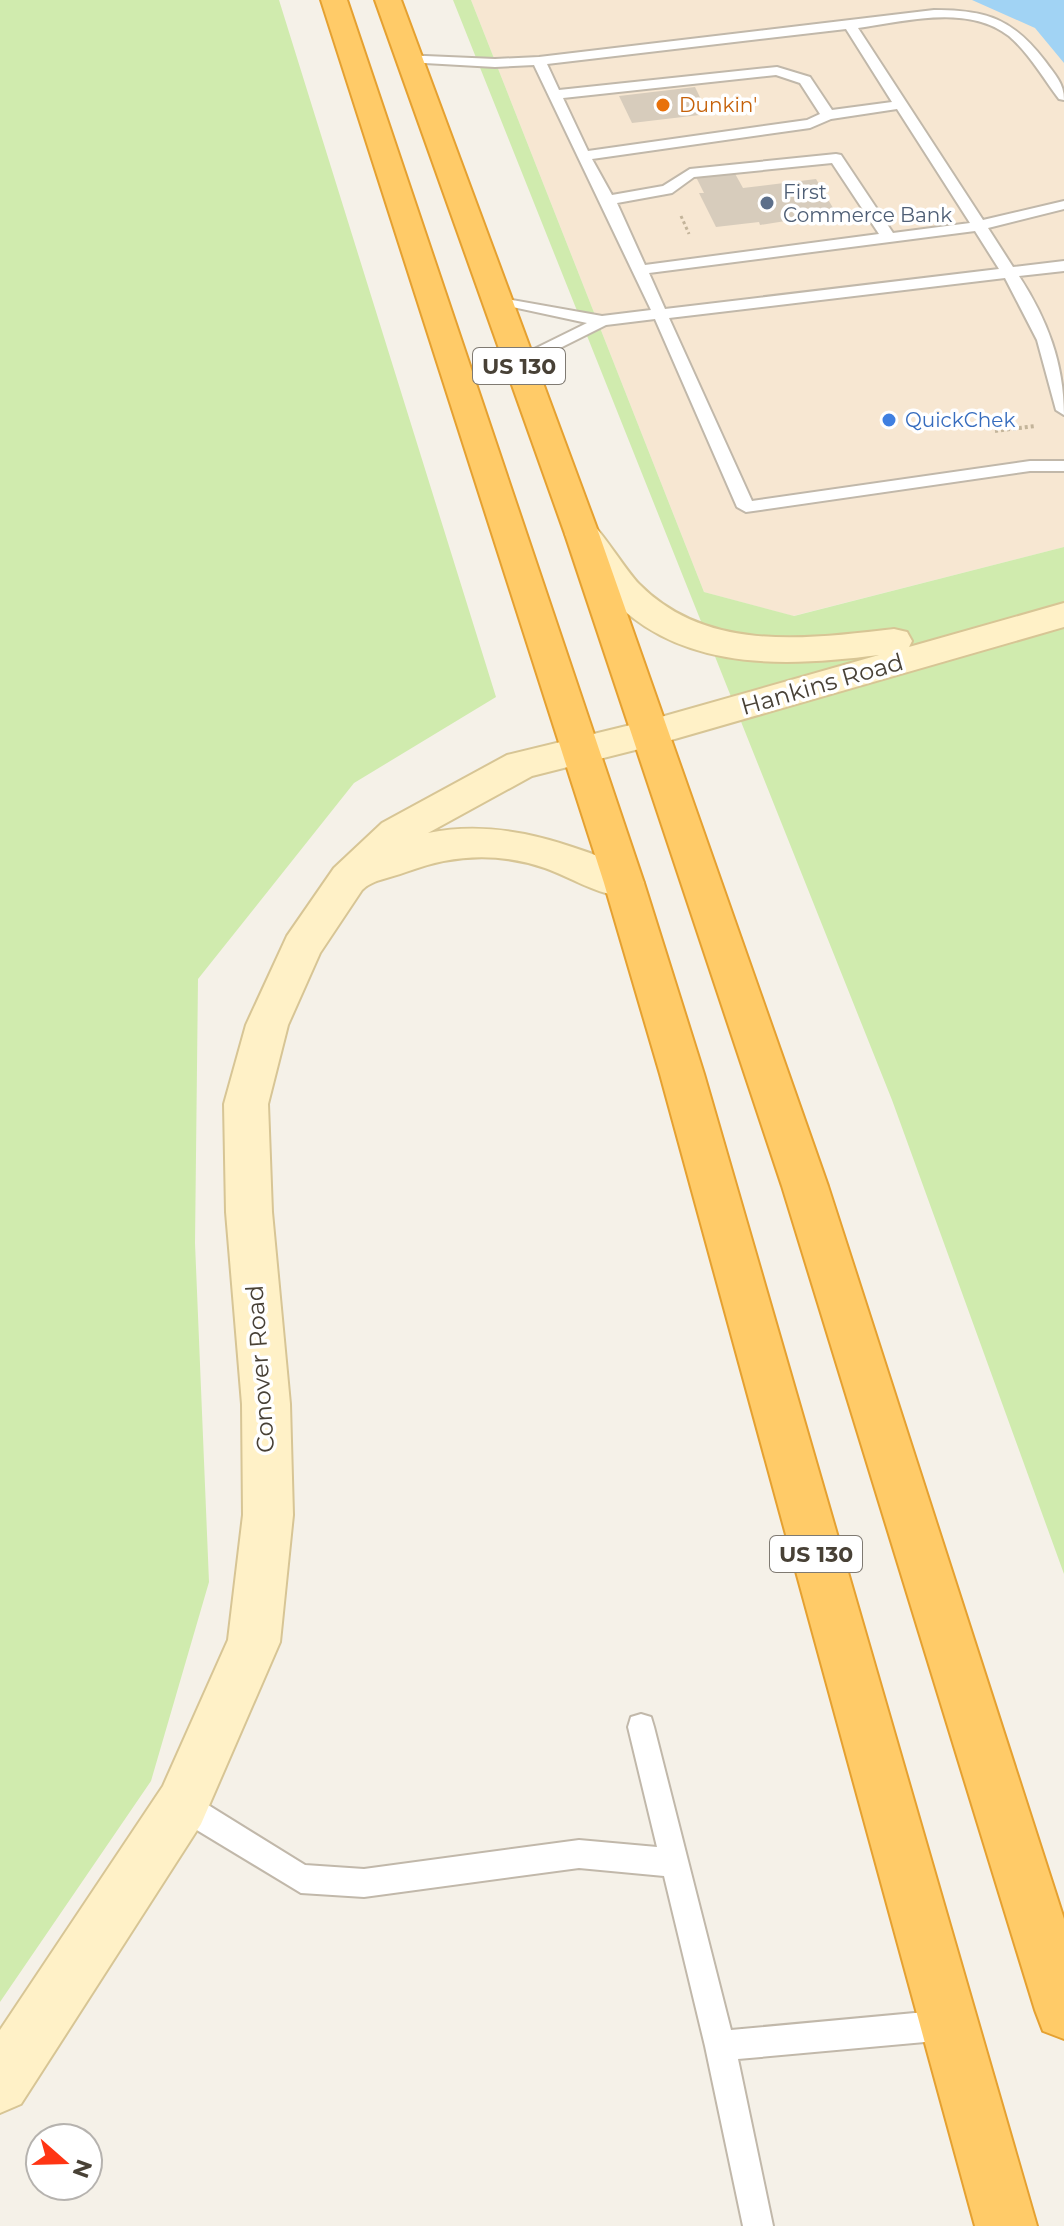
<svg xmlns="http://www.w3.org/2000/svg" width="1064" height="2226" font-family="Montserrat,sans-serif">
<style>
.commercial{fill:#f7e7d2}
.green{fill:#d0ebae}
.water{fill:#a1d3f4}
.building{fill:#d7ccbc}
.lines{fill:none;stroke-linecap:round;stroke-linejoin:round}
.lane-casing{stroke:#c1b8aa;stroke-width:4}
.secondary-casing{stroke:#d7c595;stroke-width:4}
.highway-casing{stroke:#e5a131;stroke-width:4}
.path-far1{stroke:#c3b49a;stroke-width:3;stroke-dasharray:3 3;stroke-linecap:butt}
.path{stroke:#c3b49a;stroke-width:4;stroke-dasharray:3 3;stroke-linecap:butt}
.lane{fill:#fff;fill-rule:evenodd}
.secondary{fill:#fff1c7;fill-rule:evenodd}
.highway{fill:#ffcb68;fill-rule:evenodd}
.food-dot{fill:#e8710a;stroke:#fff;stroke-width:3}
.service-dot{fill:#5c6f8a;stroke:#fff;stroke-width:3}
.shop-dot{fill:#3f7fe0;stroke:#fff;stroke-width:3}
.labels{text-anchor:middle;dominant-baseline:central;stroke-width:7;stroke-linejoin:round;paint-order:stroke}
.far-food-label{font-size:20px;fill:#c56008;stroke:#fff;text-anchor:start}
.far-service-label{font-size:20px;fill:#4e5e75;stroke:#fff;text-anchor:start}
.far-shop-label{font-size:20px;fill:#366cbe;stroke:#fff;text-anchor:start}
.shield{fill:#fff;stroke:#7f7a72;stroke-width:2}
.shield-label{font-size:22px;font-weight:bold;fill:#484136}
.street-label{font-size:24px;fill:#484136;stroke:#fff}
</style>
<rect width="100%" height="100%" fill="#f5f1e8"/>
<!-- commercial -->
<path class="commercial" d="M471,0h593v547l-271,69 -89,-24z"/>
<!-- green -->
<g class="green">
<path d="M0,0h279l217,697 -142,86 -156,196 -3,264 14,339 -58,199 -151,221z"/>
<path d="M453,0h18l233,592 90,24 270,-69v1027l-172,-474z"/>
</g>
<!-- water -->
<path class="water" d="M972,0h92v63l-29,-35z"/>
<!-- building -->
<g class="building">
<path d="M695,87l13,27 -76,9 -13,-27z"/>
<path d="M733,170l10,18 73,-9 20,34 -76,12 -1,-3 -43,5 -17,-34h5l-9,-18z"/>
</g>
<g class="lines">
<!-- lane casing -->
<g class="lane-casing">
<g id="lane">
<path d="M934,10c53,0 79,9 111,51 10,14 19,22 19,39l-5,-1c-16,-21 -30,-46 -50,-63 -41,-32 -104,-15 -151,-8l125,192 81,-19v8l-76,19 25,39 51,-6v10l-45,5c28,43 45,87 45,139l-8,-5 -19,-70 -32,-62 -336,40 83,183 278,-40h34v10h-34l-284,41 -9,-5 -82,-188 -49,6 -82,41h-12v-6l75,-37 -97,-21v-6l112,20 49,-6 -117,-245 -39,2 -88,-5 -7,-4 2,-3 93,4 44,-2zM846,29l46,73 -60,8 -22,-33 -33,-10 -218,23 -12,-26zM776,75l24,8 20,31 -13,6 -219,31 -25,-53zM897,109l73,114 -77,10 -52,-78 -5,-1 -146,15 -27,17 -51,9 -20,-36 218,-31 21,-9zM832,163l47,71 -234,31 -28,-62 55,-10 22,-16zM975,231l24,38 -334,40 -16,-36z"/>
<path d="M641,1714l10,3 3,10 77,303 216,-20 10,5 5,10 -5,10 -10,5 -209,19 35,167h-30l-38,-180 -41,-170 -85,-8 -215,29 -63,-4 -129,-78 -4,-10 4,-10 10,-4 10,4 113,70 59,4 215,-29 78,7 -29,-120 3,-10z"/>
</g>
</g>
<!-- secondary casing -->
<g class="secondary-casing">
<path id="secondary" d="M582,523c4,1 8,1 12,3 8,6 33,46 45,58 68,69 167,55 255,45l13,3 5,9 -3,6 155,-44v24l-417,120 -115,29 -104,57c75,-15 142,11 210,39l6,11 -6,11c-29,9 -64,-16 -93,-26 -47,-16 -92,-14 -139,4 -15,6 -33,7 -44,18l-42,63 -32,72 -20,79 4,108 18,192 3,111 -13,127 -79,182 -180,280 -21,9v-83l163,-244 65,-146 15,-125 -1,-111 -16,-192 -2,-108 22,-79 41,-89 47,-68 48,-45 125,-68 140,-34 232,-66c-88,11 -188,17 -259,-48 -22,-20 -39,-47 -55,-73l5,-8z"/>
</g>
<!-- highway casing -->
<g class="highway-casing">
<g id="highway">
<path d="M321,0h26l297,883 60,191 333,1152h-62l-315,-1152 -56,-191z"/>
<path d="M375,0h26l198,534 229,652 236,733v120l-21,-8 -8,-21 -253,-824 -217,-652z"/>
</g>
</g>
<!-- path-far1 -->
<path class="path-far1" d="M681,216l8,18"/>
<!-- path -->
<path class="path" d="M995,431l40,-5"/>
<!-- lane -->
<use href="#lane" class="lane"/>
<!-- secondary -->
<use href="#secondary" class="secondary"/>
<!-- highway -->
<use href="#highway" class="highway"/>
</g>
<!-- markers -->
<circle class="food-dot" cx="663" cy="105" r="8"/>
<circle class="service-dot" cx="767" cy="203" r="8"/>
<circle class="shop-dot" cx="889" cy="420" r="8"/>
<g class="labels">
<!-- far-food labels -->
<g class="far-food-label">
<text x="679" y="105">Dunkin'</text>
</g>
<!-- far-service labels -->
<g class="far-service-label">
<text x="783" y="192">First<tspan x="783" dy="23">Commerce Bank</tspan></text>
</g>
<!-- far-shop labels -->
<g class="far-shop-label">
<text x="905" y="420">QuickChek</text>
</g>
<!-- shield labels -->
<g class="shield">
<rect x="473" y="348" width="92" height="36" rx="6"/>
<rect x="770" y="1536" width="92" height="36" rx="6"/>
</g>
<g class="shield-label">
<text x="519" y="366">US 130</text>
<text x="816" y="1554">US 130</text>
</g>
<!-- street labels -->
<g class="street-label">
<text transform="translate(822 684) rotate(-16)">Hankins Road</text>
<text transform="translate(260 1369) rotate(-94)">Conover Road</text>
</g>
</g>
<!-- north arrow -->
<g transform="translate(64 2162) rotate(110)"><circle r="38" fill="#ffffff" stroke="#b6b3af" stroke-width="2"/>
<path d="M0-6L14 30L0 20L-14 30Z" fill="#ff3514"/>
<text y="-12" font-size="22" font-weight="bold" text-anchor="middle" fill="#484136">N</text>
</g>
</svg>
